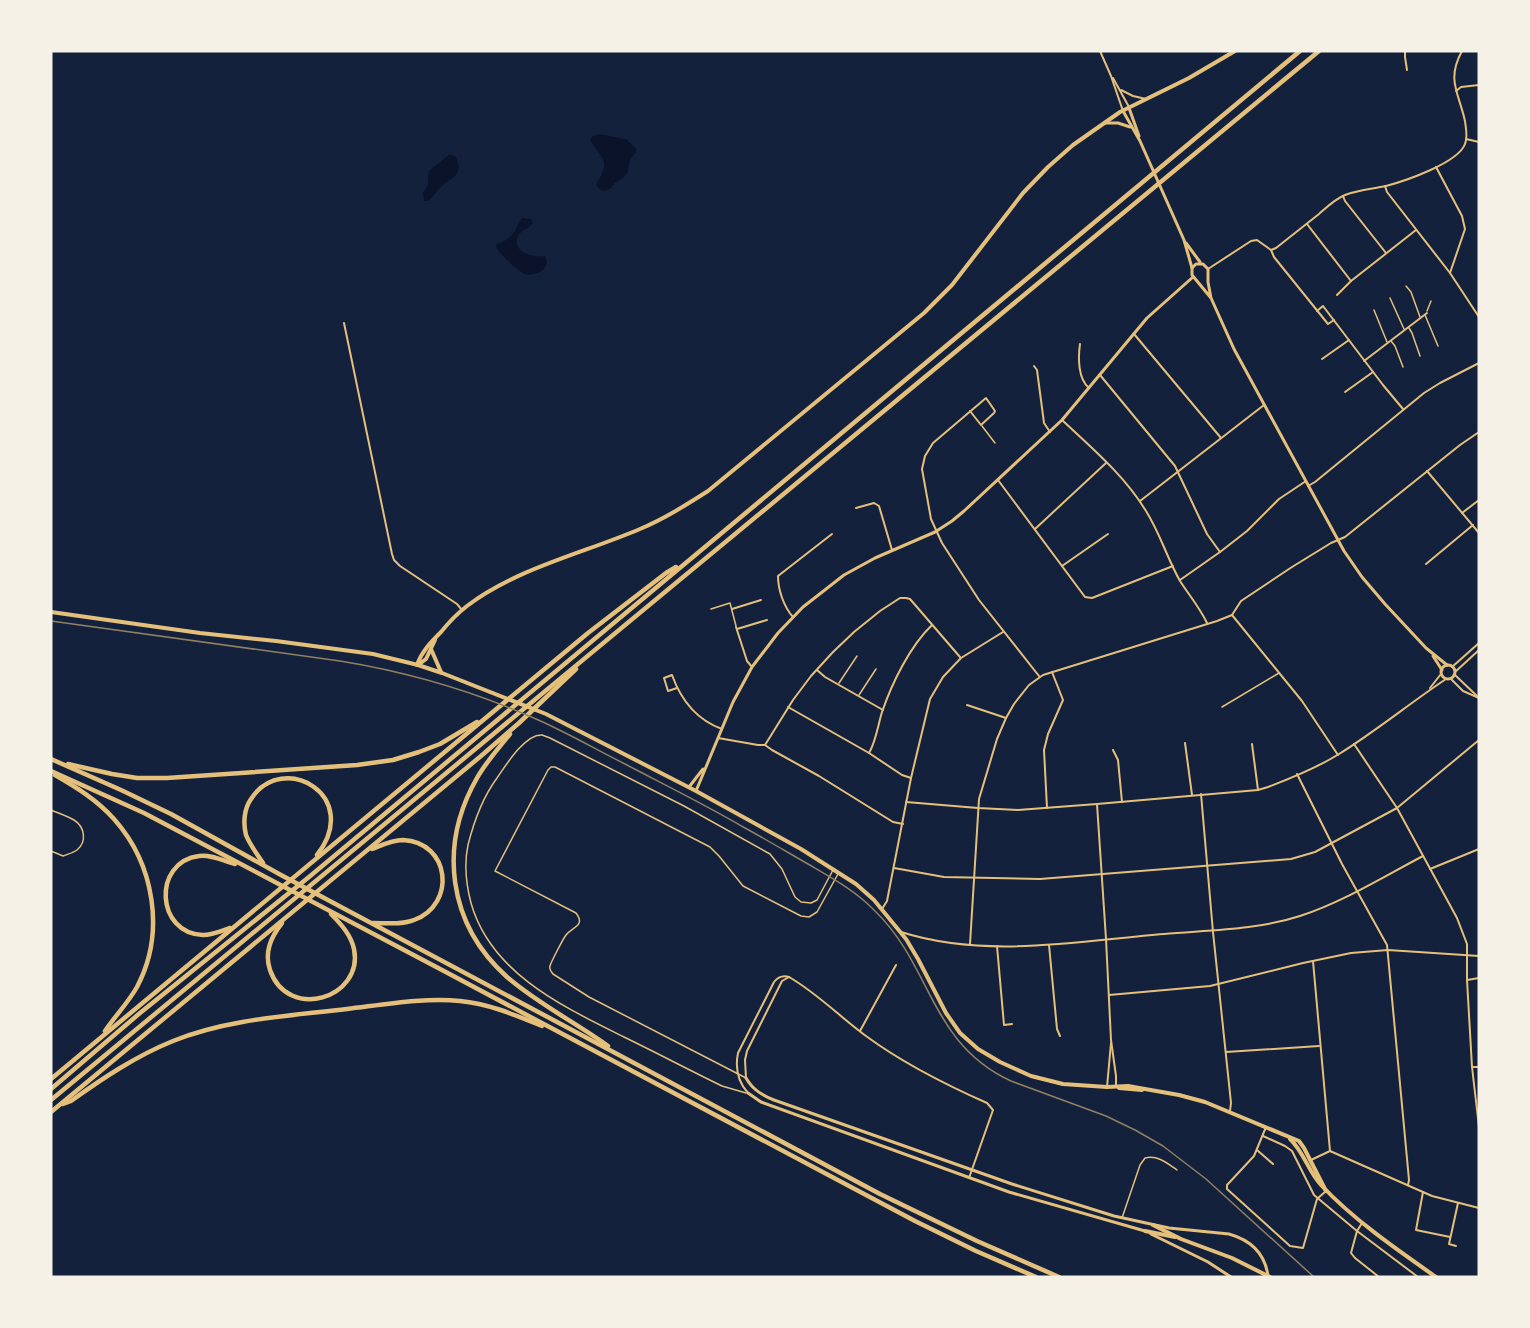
<svg xmlns="http://www.w3.org/2000/svg" width="1530" height="1328" font-family="Ubuntu,sans-serif">
<style>
.water{fill:#0b132b}
.lines{fill:none;stroke-linecap:round;stroke-linejoin:round}
.service{stroke:#e5c07b;stroke-width:1.5}
.minor{stroke:#e5c07b;stroke-width:2}
.tertiary{stroke:#e5c07b;stroke-width:3}
.secondary{stroke:#e5c07b;stroke-width:4}
.motorway{stroke:#e5c07b;stroke-width:4.5}
.rail{stroke:#918062;stroke-width:1.5}
</style>
<rect width="100%" height="100%" fill="#14213d"/>
<!-- water -->
<g class="water">
<path d="M599,134l27,5 11,11 -7,10 -2,12 -5,6 -8,5 -5,6 -7,2 -5,-3 -2,-4c17,-26 4,-24 -6,-45l3,-3z"/>
<path d="M450,154l6,3c7,20 -2,18 -15,30 -5,5 -8,10 -13,14h-4l-1,-8 5,-8v-9l2,-6z"/>
<path d="M522,218l9,1 2,4c-4,6 -12,7 -15,13 -7,16 16,22 27,20 7,12 -8,21 -20,18 -8,-3 -24,-19 -29,-27l1,-3c9,-3 16,-8 20,-17 1,-3 2,-6 5,-9z"/>
</g>
<g class="lines">
<!-- service -->
<g class="service">
<path d="M1406,286l5,6 9,25"/>
<path d="M1390,298l14,31"/>
<path d="M1374,310l13,32"/>
<path d="M1427,311l4,-10"/>
<path d="M1425,315l13,31"/>
<path d="M1409,328l3,5 8,23"/>
<path d="M1391,341l4,5 8,21"/>
<path d="M982,426l13,17"/>
<path d="M711,609l19,-6 6,23"/>
<path d="M839,683l18,-27"/>
<path d="M859,695l17,-26"/>
<path d="M1222,707l57,-34"/>
<path d="M51,810c7,3 16,6 23,10 11,7 13,22 3,30 -4,3 -9,4 -14,6l-12,-5"/>
<path d="M746,1078l-157,-81 -36,-23c-2,-3 -4,-4 -3,-8 1,-4 13,-27 16,-31 6,-8 20,-9 10,-22l-81,-42 53,-101 3,-3h4l155,80 9,9 24,30 58,30 8,1 8,-5 21,-38"/>
<path d="M746,1093l-24,-7c-33,-16 -65,-33 -98,-49 -60,-30 -133,-63 -153,-134 -5,-19 -7,-39 -3,-58 6,-24 15,-48 29,-67 9,-13 28,-44 45,-43 0,0 8,3 8,3l134,68 86,48 12,15 13,28 6,5 10,1 6,-3 16,-30"/>
<path d="M1122,1218l18,-53 5,-7c13,-3 22,5 32,12"/>
</g>
<!-- minor -->
<g class="minor">
<path d="M1100,51l11,25 12,35"/>
<path d="M1405,51v6l2,13"/>
<path d="M1113,78l16,29"/>
<path d="M1121,90l12,6 13,3"/>
<path d="M1456,91l5,-4 18,-2"/>
<path d="M1466,139l13,3"/>
<path d="M1436,167l26,49 3,13 -15,44"/>
<path d="M1385,186l2,6 63,81 29,44"/>
<path d="M1343,196l2,5 41,52"/>
<path d="M1307,224l44,57"/>
<path d="M1271,250l5,-2c14,-11 29,-23 43,-34 8,-7 16,-15 26,-19 13,-5 27,-6 41,-9 19,-5 72,-23 79,-42 3,-7 1,-15 0,-23 -6,-28 -19,-41 -3,-70"/>
<path d="M1271,250l3,7 54,67 6,-4"/>
<path d="M1208,269l43,-28 6,-1 14,10"/>
<path d="M1337,295l14,-14 65,-51"/>
<path d="M1317,311l6,-5 60,79 20,24"/>
<path d="M344,323l48,231 2,6 6,6 57,38 5,6"/>
<path d="M1134,334l87,104"/>
<path d="M1080,344c-2,14 -2,35 9,44"/>
<path d="M1322,359l27,-19"/>
<path d="M1364,361l63,-48"/>
<path d="M1034,366l3,4 7,53 6,9"/>
<path d="M1100,375l75,91 32,68 13,18"/>
<path d="M1345,392l28,-20"/>
<path d="M970,411l11,14 13,-12 1,-2 -9,-13 -53,45 -8,13 -3,13 9,50 11,24 37,57 60,76"/>
<path d="M1062,420c30,28 63,56 84,91 14,22 21,47 34,70 9,14 20,27 27,42"/>
<path d="M1427,471l52,62"/>
<path d="M998,480l87,117 7,1 81,-32"/>
<path d="M1308,486l7,-4 109,-89 16,-10 39,-20"/>
<path d="M1140,501l124,-96"/>
<path d="M856,508l18,-5 5,3 13,44"/>
<path d="M1462,513l17,-13"/>
<path d="M1035,529l71,-66"/>
<path d="M1426,564l47,-39"/>
<path d="M1062,566l46,-32"/>
<path d="M1180,580l40,-28 27,-21 32,-32 27,-18"/>
<path d="M732,609l29,-9"/>
<path d="M1232,615l70,86 36,54"/>
<path d="M793,617c-9,-10 -15,-27 -15,-41l54,-42"/>
<path d="M736,627l11,34 5,6"/>
<path d="M737,629l30,-9"/>
<path d="M1452,667l27,-24"/>
<path d="M817,670l8,7 58,33"/>
<path d="M1455,672l24,-22"/>
<path d="M1455,675l22,21"/>
<path d="M1451,679l12,12 16,7"/>
<path d="M677,688l-9,3 -4,-13 8,-3c9,25 25,45 50,54"/>
<path d="M1430,688l11,-14"/>
<path d="M967,705l39,13"/>
<path d="M788,707l81,46 33,22 9,3"/>
<path d="M718,738l40,7h7l7,5 47,26 74,46 10,2"/>
<path d="M1185,743l7,52"/>
<path d="M1252,744l6,46"/>
<path d="M1354,744l43,64 60,110 10,26v36l5,87 7,60"/>
<path d="M765,745l28,-45 18,-24 22,-24 21,-20 26,-21 20,-13h6l4,1 50,58"/>
<path d="M1113,750l5,10 4,42"/>
<path d="M869,753c7,-12 9,-28 13,-41 10,-29 28,-66 50,-87"/>
<path d="M1297,774l45,90 45,81 22,235 -1,5"/>
<path d="M1201,794l12,138 18,171 -1,8"/>
<path d="M906,802l72,6 40,2 79,-6 161,-14 10,-3c21,-8 52,-21 71,-33 37,-23 71,-51 107,-75"/>
<path d="M1097,804l9,135 5,101 5,36v9"/>
<path d="M1047,808l-3,-58 4,-16 15,-34 -11,-28"/>
<path d="M894,868l50,9 96,2 251,-20 24,-7 82,-44 82,-68"/>
<path d="M1430,869l49,-20"/>
<path d="M882,909l5,-8 24,-123 19,-79 13,-22 18,-19 42,-26"/>
<path d="M901,932c85,27 177,9 263,2 45,-4 93,-4 136,-18 43,-14 83,-39 123,-60"/>
<path d="M970,944l9,-145 18,-60 9,-21 8,-14 15,-19 14,-10 174,-54 15,-6 9,-14 51,-34 39,-24 14,-6 115,-92 19,-13"/>
<path d="M1049,945l8,84 3,7"/>
<path d="M997,946l7,79 8,-1"/>
<path d="M1313,961l17,190"/>
<path d="M789,977c28,16 51,40 77,59 38,28 78,48 121,67l6,7 -24,68"/>
<path d="M1467,980l12,-2"/>
<path d="M1109,995l101,-9 93,-23 48,-10 37,-3 91,6"/>
<path d="M860,1031l36,-66"/>
<path d="M1226,1052l93,-6"/>
<path d="M1472,1067h7"/>
<path d="M746,1078l-1,-18 2,-9 35,-70 7,-4"/>
<path d="M1107,1087l4,-44"/>
<path d="M748,1093c-10,-11 -13,-25 -10,-40l36,-71c4,-5 8,-7 15,-5"/>
<path d="M1266,1127l-12,29 -27,29v4l63,57 13,2 14,-49 9,-8"/>
<path d="M1263,1136l22,10 7,5 22,44 43,36 61,46"/>
<path d="M1257,1150l16,14"/>
<path d="M1311,1160l19,-9 102,45 47,12"/>
<path d="M1423,1192l-7,38 34,7"/>
<path d="M1362,1223l-5,8 -6,22 4,5 24,19"/>
<path d="M1456,1246l-7,-2 9,-41"/>
</g>
<!-- tertiary -->
<g class="tertiary">
<path d="M1129,108l10,28"/>
<path d="M1123,111l17,30 44,99 8,28"/>
<path d="M1104,123h14l12,4"/>
<path d="M1186,243l14,19"/>
<path d="M1211,298l-3,-16v-13l-5,-5h-7l-4,4v7l19,23 23,51 110,202 18,26 23,27 41,44 21,17"/>
<path d="M1433,656l9,14"/>
<circle cx="1448" cy="672" r="7"/>
<path d="M689,787l14,-18"/>
<path d="M696,791l37,-89 19,-35 26,-34 25,-26 41,-32 31,-17 60,-26 17,-11 12,-10 98,-91 85,-102 46,-41"/>
<path d="M746,1078c7,12 16,17 28,22l238,84 102,32 55,12 60,6c21,6 36,19 39,42"/>
<path d="M748,1093l13,9 248,90 136,39"/>
<path d="M1151,1234l57,28 23,15"/>
</g>
<!-- secondary -->
<g class="secondary">
<path d="M51,612l149,21 76,8 97,13 45,11 24,8 104,41 150,77 105,58 55,35 18,16 32,39 12,20 28,54 14,20 18,16 22,13 31,14 32,8 44,3 21,-1 51,9 26,7 94,39 5,7 22,43"/>
<path d="M431,649l10,23"/>
<path d="M417,665c5,-14 14,-23 24,-33 8,-10 17,-19 26,-26 48,-37 117,-53 173,-77 24,-10 46,-24 68,-38l216,-178 28,-28 71,-92 25,-26 25,-22 47,-33 69,-34 46,-27"/>
<path d="M418,665l8,-6 9,-19"/>
<path d="M1119,1088l23,2"/>
<path d="M1290,1139c14,13 18,32 31,46 33,35 75,64 115,92"/>
<path d="M1153,1225l28,14 51,19 38,19"/>
<path d="M1145,1231l30,6"/>
</g>
<!-- motorway -->
<g class="motorway">
<path d="M510,734c-12,15 -24,28 -33,44 -39,68 -29,146 30,199 31,27 68,45 101,69"/>
<path d="M51,759l70,31 50,24 110,61 599,319 97,47 82,36"/>
<path d="M68,764l44,10 25,4h30l190,-13 36,-5 26,-8 21,-8 37,-22"/>
<path d="M51,771l93,42 298,157 473,251 61,30 60,26"/>
<path d="M55,775c21,12 42,25 59,44 40,45 52,113 23,168 -9,16 -22,29 -32,44"/>
<path d="M372,849c10,-4 20,-9 31,-9 47,2 54,64 11,80 -12,5 -28,3 -41,3"/>
<path d="M263,863c-6,-9 -13,-18 -17,-28 -3,-12 -2,-26 5,-36 32,-49 112,-3 66,56"/>
<path d="M282,923c-11,14 -18,29 -12,47 18,52 94,28 84,-21 -3,-14 -13,-25 -23,-35"/>
<path d="M230,928c-9,3 -17,7 -27,7 -47,-1 -51,-73 -4,-79 12,-2 24,5 36,8"/>
<path d="M51,1079l537,-446 78,-60 10,-6"/>
<path d="M51,1089l89,-76 169,-136 991,-826"/>
<path d="M51,1100l1268,-1049"/>
<path d="M63,1104l8,-3c32,-23 65,-45 102,-60 54,-22 116,-25 174,-32 34,-4 79,-12 113,-8 30,3 55,14 82,25"/>
<path d="M51,1112l430,-356 38,-33 57,-54"/>
</g>
<!-- rail -->
<path class="rail" d="M51,621l289,40c68,11 133,30 196,58 30,13 59,30 89,45 40,21 81,41 120,64 22,12 42,24 63,36 24,14 48,27 67,47 57,55 55,133 136,170l95,35 29,14 28,16 43,33 108,98"/>
</g>
<!-- border -->
<rect width="1530" height="1328" fill="none" stroke="#f6f1e7" stroke-width="105"/>
</svg>
